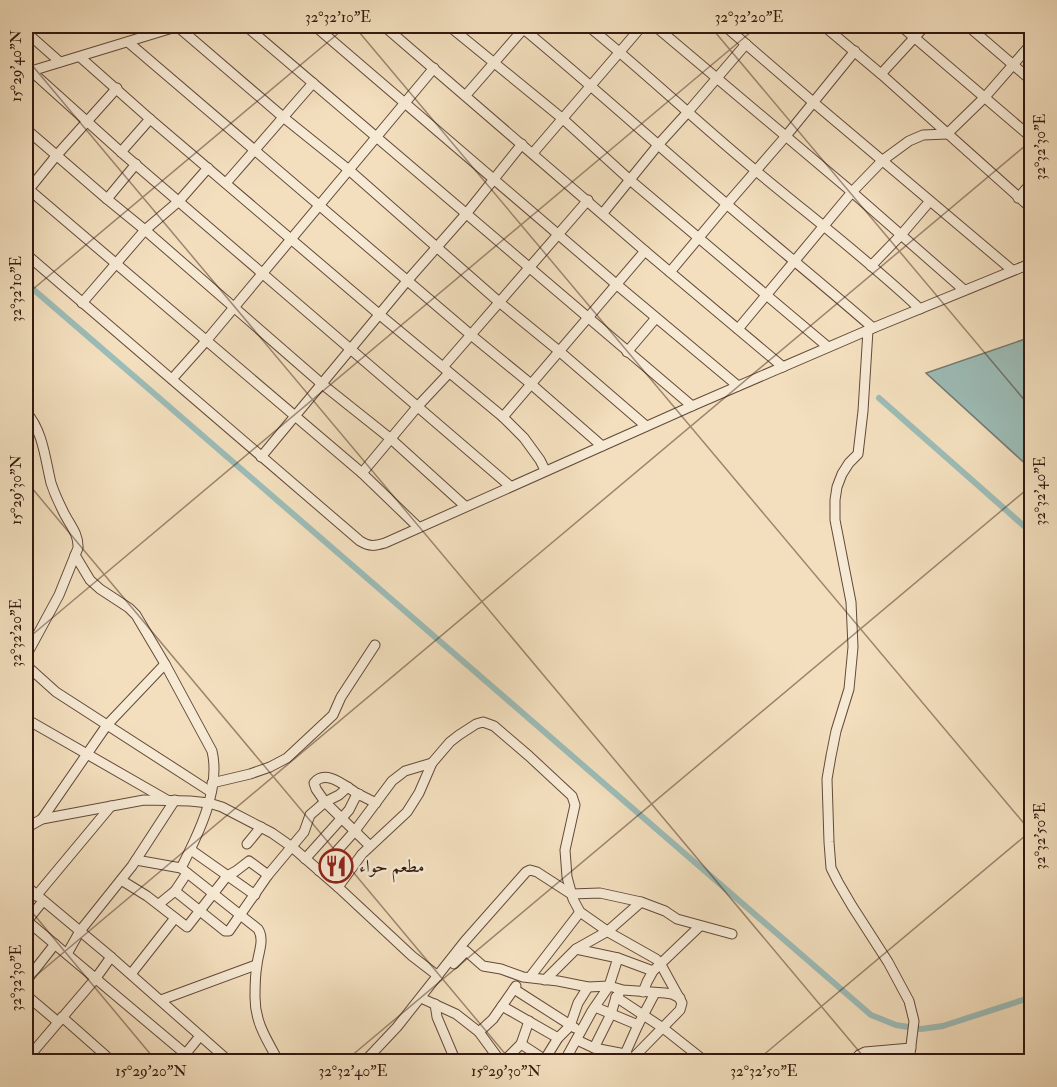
<svg xmlns="http://www.w3.org/2000/svg" width="1057" height="1087" font-family="'IM FELL Double Pica',Amiri,serif">
<style>
.water{fill:#9cbcb7;stroke:#727a73;stroke-width:1.5}
.lines{fill:none;stroke-linecap:round;stroke-linejoin:round}
.canal{stroke:#9cbcb7;stroke-width:6}
.minor-casing{stroke:#634a3a;stroke-width:11}
.minor{stroke:#f7ead5;stroke-width:9}
.ticks{fill:none;stroke:#33180e;stroke-width:1.5;stroke-opacity:0.45}
.labels{text-anchor:middle;dominant-baseline:central;stroke-width:5;stroke-linejoin:round;paint-order:stroke}
.poi-label{font-size:18px;fill:#33180e;stroke:#f7ead5;text-anchor:start}
.neatline{fill:none;stroke:#33180e;stroke-width:2}
.ticks-label{font-size:15px;text-anchor:middle;fill:#33180e}
</style>
<rect width="100%" height="100%" fill="#f3dfbe"/>
<filter id="stains"><feTurbulence type="fractalNoise" baseFrequency=".00333" numOctaves="4"/><feColorMatrix values="0 0 0 0 .2 0 0 0 0 .09 0 0 0 0 .02 0 0 0 .5 -.17"/></filter>
<radialGradient id="worn" r=".72"><stop offset=".6" stop-color="#630" stop-opacity="0"/><stop offset="1" stop-color="#630" stop-opacity=".3"/></radialGradient>
<!-- water -->
<path class="water" d="M1031,337h1l-1,132 -105,-96z"/>
<g class="lines">
<!-- canal -->
<g class="canal">
<path d="M26,283l124,107 721,625 25,10 25,4 22,-3 89,-29"/>
<path d="M879,398l153,135"/>
</g>
<!-- minor casing -->
<g class="minor-casing">
<g id="minor">
<path d="M177,26l106,91 66,53 150,132 60,49 87,75"/>
<path d="M246,26l446,380"/>
<path d="M315,26l301,258 122,102"/>
<path d="M384,26l261,225 138,116"/>
<path d="M449,26l114,93 67,61 198,167"/>
<path d="M520,26c69,57 135,117 203,175 50,43 101,84 150,127"/>
<path d="M588,26c57,46 110,97 167,144 55,46 112,89 165,139"/>
<path d="M655,26l197,166 112,98"/>
<path d="M725,26l88,76 199,168"/>
<path d="M824,26l57,48 151,135"/>
<path d="M901,26l131,112"/>
<path d="M968,26l64,55"/>
<path d="M26,32l34,30"/>
<path d="M128,42l343,293 60,49 71,62"/>
<path d="M80,57l70,62 230,196 123,102 21,21 16,22 5,10"/>
<path d="M31,71l90,81 389,334"/>
<path d="M28,72l151,-46"/>
<path d="M881,74l44,-48"/>
<path d="M466,95l60,-69"/>
<path d="M26,129l81,70 38,31 177,154 69,55 74,67"/>
<path d="M121,152l29,-33"/>
<path d="M533,153l109,-127"/>
<path d="M226,183l87,-100"/>
<path d="M26,187l336,286 56,54"/>
<path d="M26,193l30,-37 61,-68"/>
<path d="M1018,198l14,-16"/>
<path d="M107,199l29,-35"/>
<path d="M603,213l55,-68 29,-32 59,-69"/>
<path d="M26,254l334,287c10,6 14,5 25,2l307,-137 181,-78 159,-65"/>
<path d="M871,266l30,-31 29,-34"/>
<path d="M670,272l57,-68 59,-68 69,-85"/>
<path d="M82,303l63,-73 34,-29 29,-33"/>
<path d="M738,329l114,-137 31,-32 26,-19 14,-6 24,-1 38,-37 47,-54"/>
<path d="M868,330l-5,81 -5,43 -9,9 -7,11 -5,13 -2,13v20l16,82 2,45 -4,42 -13,42 -5,25 -4,23 2,63 2,26 7,14 14,24 36,56 21,39 5,20 -5,41"/>
<path d="M627,352l29,-34"/>
<path d="M443,367l145,-167"/>
<path d="M172,379l34,-38 228,-273"/>
<path d="M26,412c17,19 19,46 25,71 3,9 7,18 11,26 6,14 17,24 16,39l-19,47 -33,61"/>
<path d="M503,417l142,-166"/>
<path d="M261,457l146,-176 59,-67 56,-70"/>
<path d="M362,473l56,-67 31,-33"/>
<path d="M75,555l15,25 10,9 29,19 7,7 29,49 47,87c9,38 -14,84 -31,117"/>
<path d="M26,665l30,27 155,100"/>
<path d="M26,719l141,81"/>
<path d="M212,783l38,-9 20,-7 17,-9 46,-43 8,-18 34,-52"/>
<path d="M42,819l65,-94 58,-61"/>
<path d="M26,828l16,-9 102,-19 46,1 19,2 13,4 50,26 20,14 46,40 74,69 26,20"/>
<path d="M247,844l14,-17"/>
<path d="M370,846l-45,-44 -9,-13 -2,-6c12,-15 32,4 44,11 6,3 12,6 18,9"/>
<path d="M191,850l64,45"/>
<path d="M305,859l44,-49 6,-12 4,-4"/>
<path d="M136,860l45,8 77,61c7,11 0,24 -1,36 -2,10 -2,22 -2,32 0,26 12,43 24,65"/>
<path d="M319,871l35,-39 38,-51 13,-10 27,-8"/>
<path d="M121,880l26,16 40,31 40,-51 9,-5 13,-10 19,14"/>
<path d="M26,886l85,71 119,105"/>
<path d="M338,887l24,-33 45,-42 12,-19 13,-30 18,-21 9,-7 17,-11 7,-2 11,4 35,30 43,40 3,9 -10,45 2,27 6,22 7,13 30,21 46,26 4,4 22,40 -2,7 -51,52"/>
<path d="M175,891l50,40h4l39,-56 36,-43 6,-17 15,-13 14,-7 9,-8"/>
<path d="M36,896l75,-90"/>
<path d="M159,904l16,-13 12,-18"/>
<path d="M26,920l169,142"/>
<path d="M27,921l16,-20"/>
<path d="M576,949l42,9 35,13"/>
<path d="M67,954l13,-23 52,-65 43,-66"/>
<path d="M454,964l12,-13 17,15 18,3 22,8 35,4 30,6 21,-1 14,4 42,3 7,1 8,4"/>
<path d="M131,974l44,-56"/>
<path d="M530,977l50,-65"/>
<path d="M545,980l31,-31 32,-18 33,-29"/>
<path d="M26,981l29,-37"/>
<path d="M514,989l61,39"/>
<path d="M643,992l4,-10 6,-11 47,-45"/>
<path d="M26,995l32,27"/>
<path d="M616,997l47,31 43,34"/>
<path d="M421,998l35,16 23,18 22,30"/>
<path d="M161,1000l95,-35"/>
<path d="M435,1004l2,13 19,45"/>
<path d="M502,1006l56,32"/>
<path d="M595,1007l43,18"/>
<path d="M62,1017l51,45"/>
<path d="M479,1032l14,-13 23,-33"/>
<path d="M577,1040l17,8 31,6 13,8"/>
<path d="M521,1044l26,17"/>
<path d="M594,1048l17,-34 5,-17 3,-3"/>
<path d="M625,1054l13,-29 17,-32"/>
<path d="M26,1060l70,-82 15,-21"/>
<path d="M179,1062l21,-26"/>
<path d="M364,1062l33,-35 68,-86 61,-69 4,-2 7,2 34,22 29,-1 41,9 24,9 12,8 55,15"/>
<path d="M503,1062l18,-18 8,-23"/>
<path d="M538,1062l7,-3 13,-21 12,-12 8,-23 10,-16"/>
<path d="M564,1062l28,-51 17,-25 9,-28"/>
<path d="M853,1062l6,-7 6,-3 46,-4"/>
</g>
</g>
<!-- minor -->
<use href="#minor" class="minor"/>
</g>
<!-- ticks -->
<path class="ticks" d="M354,26l678,807M710,26l322,383M26,58l842,1004M26,295l321,-269M26,481l486,581M26,640l732,-614M26,905l131,157M26,984l1006,-844M344,1062l688,-577M755,1062l277,-232"/>
<!-- icons -->
<defs>
<g id="restaurant-ring" transform="scale(1.725)"><circle r="9.5" fill="#f7ead5" stroke="#8f2418" stroke-width="1.5"/><path d="M-5-6h1v4h1v-4h1v4h1v-4h1v5L-1.5 .5V6h-2V.5L-5-1ZM5-6V6H3V1.5H1.5Q1.5-4 5-6Z" fill="#8f2418"/></g>
</defs>
<g fill-rule="evenodd">
<use href="#restaurant-ring" x="336" y="866"/>
</g>
<g class="labels">
<!-- poi labels -->
<g class="poi-label">
<text x="359" y="866">مطعم حواء</text>
</g>
</g>
<!-- margin -->
<rect width="1057" height="1087" fill="none" stroke="#f3dfbe" stroke-width="66"/>
<rect x="33" y="33" width="991" height="1021" class="neatline"/>
<g class="ticks-label">
<text x="338" y="22">32°32'10"E</text>
<text x="749" y="22">32°32'20"E</text>
<text transform="translate(16 66) rotate(-90)" y="5">15°29'40"N</text>
<text transform="translate(1040 147) rotate(-90)" y="5">32°32'30"E</text>
<text transform="translate(16 289) rotate(-90)" y="5">32°32'10"E</text>
<text transform="translate(16 490) rotate(-90)" y="5">15°29'30"N</text>
<text transform="translate(1040 491) rotate(-90)" y="5">32°32'40"E</text>
<text transform="translate(16 633) rotate(-90)" y="5">32°32'20"E</text>
<text transform="translate(1040 836) rotate(-90)" y="5">32°32'50"E</text>
<text transform="translate(16 978) rotate(-90)" y="5">32°32'30"E</text>
<text x="151" y="1076">15°29'20"N</text>
<text x="353" y="1076">32°32'40"E</text>
<text x="506" y="1076">15°29'30"N</text>
<text x="764" y="1076">32°32'50"E</text>
</g>
<rect width="100%" height="100%" filter="url(#stains)"/>
<rect width="100%" height="100%" fill="url(#worn)"/>
</svg>
